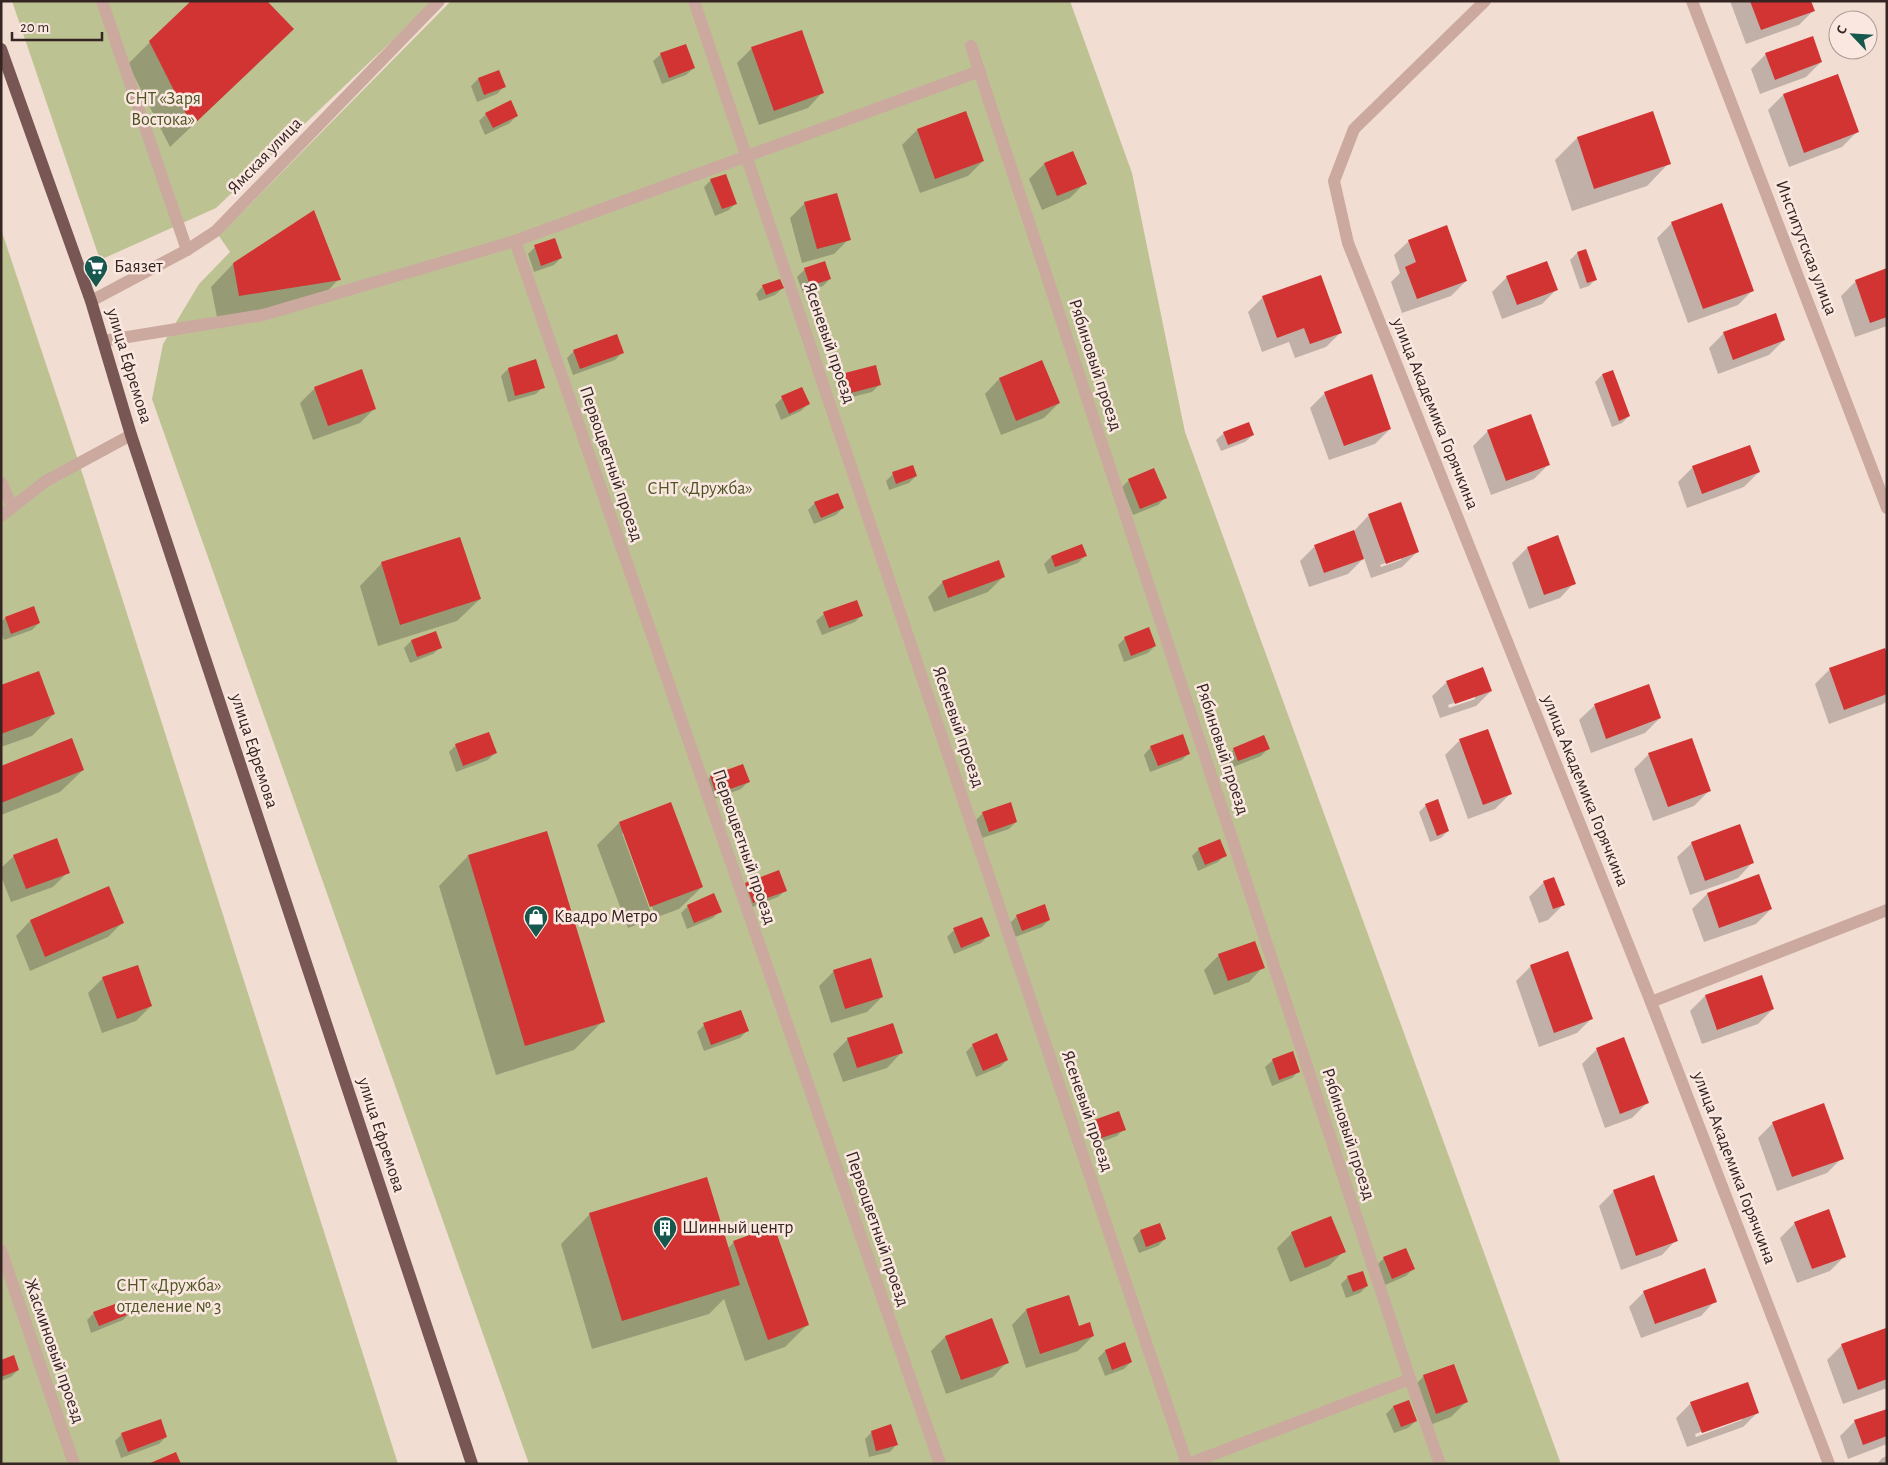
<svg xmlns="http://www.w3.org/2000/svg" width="1888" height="1465" font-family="'Alegreya Sans',sans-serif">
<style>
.green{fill:#bdc293}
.shadow{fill:#0003;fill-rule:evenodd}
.building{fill:#d13432}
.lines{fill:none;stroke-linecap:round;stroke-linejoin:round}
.minor{stroke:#cba99f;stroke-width:12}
.major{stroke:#775653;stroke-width:12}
.labels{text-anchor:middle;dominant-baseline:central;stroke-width:5;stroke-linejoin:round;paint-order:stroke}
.park-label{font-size:18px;fill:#4e5425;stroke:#fae8e0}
.street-label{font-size:18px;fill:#342523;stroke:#fae8e0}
.poi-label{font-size:18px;fill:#342523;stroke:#fae8e0;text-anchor:start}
</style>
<rect width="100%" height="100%" fill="#f2ddd3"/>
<!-- green -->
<g class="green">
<path d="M12,1h422l-218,207 -116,52z"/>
<path d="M451,1h619l62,172 53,259 376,1032h-1032l-377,-1065 11,-55 36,-60 31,-32 -11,-16z"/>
<path d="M1,229l78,234 319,1001h-397z"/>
</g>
<!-- shadow -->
<g class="shadow">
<path d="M1730,1h80l3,10 -14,14 -53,19z"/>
<path d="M293,29l-22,22 -101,96 -42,-83 22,-22z"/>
<path d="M752,48l70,45 -14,15 -49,17 -22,-62z"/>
<path d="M661,54l33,14 -8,7 -24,9 -9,-23z"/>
<path d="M1766,54l55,8 -15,15 -46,17 -9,-25z"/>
<path d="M498,71l6,16 -7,7 -20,8 -6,-16 7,-7z"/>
<path d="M1837,76l20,56 -15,15 -53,20 -21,-57 15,-15z"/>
<path d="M965,113l18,48 -15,15 -48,17 -18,-48 15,-15z"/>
<path d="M486,114l31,1 -7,8 -25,12 -6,-14z"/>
<path d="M1577,138l92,25 -22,23 -75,25 -17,-51z"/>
<path d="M1072,152l13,31 -15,15 -28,12 -13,-31 15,-15z"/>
<path d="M711,180l25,23 -7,7 -14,6 -11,-29z"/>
<path d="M805,203l44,36 -15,15 -32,9 -12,-45z"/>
<path d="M1672,223l81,67 -15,15 -50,18 -31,-85z"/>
<path d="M1409,241l57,40 -15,15 -49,17 -11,-31 9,-9 -6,-18z"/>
<path d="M535,247l26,11 -7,7 -20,7 -6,-18z"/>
<path d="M1577,253l19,26 -7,7 -9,3 -10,-29z"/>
<path d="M824,262l6,17 -7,7 -20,7 -6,-16 7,-7z"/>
<path d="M233,264l106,15 -22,23 -100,15 -6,-30z"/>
<path d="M1887,269v57l-32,11 -14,-41 15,-15z"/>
<path d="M1507,277l50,12 -15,15 -40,15 -10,-27z"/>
<path d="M763,286l20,2 -8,7 -16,6 -3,-7z"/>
<path d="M1263,297l78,35 -15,15 -31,11 -6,-16 -27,10 -14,-40z"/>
<path d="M1724,333l60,7 -15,15 -51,19 -9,-26z"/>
<path d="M574,351l48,2 -7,7 -42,15 -6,-17z"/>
<path d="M1042,361l17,42 -15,15 -43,17 -16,-41 14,-15z"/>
<path d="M508,369l35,18 -7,7 -28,8 -7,-26z"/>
<path d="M1613,372l16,44 -7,7 -10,4 -17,-45 7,-7z"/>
<path d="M842,375l37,10 -7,7 -32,8 -5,-18z"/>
<path d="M315,388l60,20 -15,15 -47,17 -13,-37z"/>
<path d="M801,388l7,16 -7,7 -20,9 -6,-15 7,-7z"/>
<path d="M1325,393l65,36 -15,15 -46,16 -19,-52z"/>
<path d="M1488,431l61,33 -15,15 -43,16 -18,-49z"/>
<path d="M1224,433l29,2 -8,7 -24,9 -5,-11z"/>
<path d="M1693,467l66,5 -15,15 -57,21 -9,-26z"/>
<path d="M893,474l23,2 -7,7 -20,7 -3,-9z"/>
<path d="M1129,480l36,18 -7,7 -25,10 -11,-28z"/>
<path d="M815,503l28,5 -7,7 -22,9 -6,-14z"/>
<path d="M1369,515l48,37 -15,15 -31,11 -7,-20 -16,16 -39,13 -9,-26 15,-15 39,-15zM1401,557v3l-20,7 -1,-2z"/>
<path d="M1082,546l3,10 -7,7 -30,11 -4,-10 7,-7z"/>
<path d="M1527,548l47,35 -14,15 -31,11 -17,-46z"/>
<path d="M382,563l98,36 -23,22 -79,25 -18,-60z"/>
<path d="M1003,577l-15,15 -54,20 -6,-15 15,-15z"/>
<path d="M824,614l38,1 -7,7 -33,13 -6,-14z"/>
<path d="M5,618l34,5 -7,7 -28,10 -3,-7v-11z"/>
<path d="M1125,638l30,8 -7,7 -24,9 -6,-17z"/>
<path d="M411,641l30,6 -8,7 -23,9 -6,-15z"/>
<path d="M1887,657v44l-4,3 -54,20 -14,-40 15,-15z"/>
<path d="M1447,682l44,9 -15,15 -36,12 -8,-22zM1475,696v3l-26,9 -1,-3z"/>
<path d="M1,686l53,28 -22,22 -31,11z"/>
<path d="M1648,686l12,32 -15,15 -54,20 -12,-33 15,-14z"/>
<path d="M1460,740l50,54 -15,15 -27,10 -23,-64z"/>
<path d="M456,745l39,8 -7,7 -32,12 -7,-20z"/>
<path d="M1151,747l38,6 -7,7 -32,12 -6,-17z"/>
<path d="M1234,749h34l-7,7 -30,12 -4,-12z"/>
<path d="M1649,754l60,37 -15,15 -41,15 -19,-52z"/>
<path d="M742,766l6,16 -7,7 -32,12 -6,-17 7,-7z"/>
<path d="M1,767l82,3 -23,22 -59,23z"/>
<path d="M1426,805l22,26 -7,7 -11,4 -11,-30z"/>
<path d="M983,813l33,9 -7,7 -27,9 -6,-18z"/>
<path d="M619,823l83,64 -23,22 -51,19 -31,-83zM622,833h2l30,79 -3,1z"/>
<path d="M546,833l57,188 -29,29 -78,25 -57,-189 29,-30z"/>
<path d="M1692,843l60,20 -14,15 -48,17 -13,-38z"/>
<path d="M1199,849l26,6 -7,7 -20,9 -6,-15z"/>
<path d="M14,856l54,16 -15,15 -42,15 -10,-26v-8z"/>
<path d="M1544,882l19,23 -15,15 -9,3 -10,-26z"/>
<path d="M746,884l40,6 -8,7 -33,13 -6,-19z"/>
<path d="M108,887l15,35 -15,15 -78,34 -14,-35 14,-15z"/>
<path d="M1707,894l64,15 -15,15 -52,18 -12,-33z"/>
<path d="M688,906l32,5 -7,7 -26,11 -6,-16z"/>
<path d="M1017,916l32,4 -7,7 -27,10 -5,-14z"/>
<path d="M954,930l34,6 -7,7 -27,11 -7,-17z"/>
<path d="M1219,955l44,12 -14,15 -35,13 -10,-25z"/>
<path d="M1531,966l61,52 -15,15 -38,14 -23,-66z"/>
<path d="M834,971l48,26 -15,15 -36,11 -12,-37z"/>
<path d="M1762,976l11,33 -15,15 -56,20 -12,-33 15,-15z"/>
<path d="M103,978l48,28 -15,15 -34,12 -14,-40z"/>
<path d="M704,1025l43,6 -7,7 -36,13 -7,-19z"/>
<path d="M848,1039l53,14 -14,15 -44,14 -10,-28z"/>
<path d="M973,1045l34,15 -7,7 -24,10 -10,-25z"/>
<path d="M1597,1049l50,54 -15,15 -27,10 -23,-64z"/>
<path d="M1273,1060l26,11 -7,7 -20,8 -7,-19z"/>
<path d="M1095,1121l29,8 -7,7 -23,9 -6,-17z"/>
<path d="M1773,1123l69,35 -15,15 -50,18 -19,-53z"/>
<path d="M1614,1191l62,49 -14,15 -41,15 -22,-64z"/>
<path d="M590,1214l138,34 6,-6 73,83 -22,22 -40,14 -21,-62 -15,15 -117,35 -31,-105z"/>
<path d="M1331,1218l13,33 -15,15 -39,16 -13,-34 15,-15z"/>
<path d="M1795,1223l50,33 -15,15 -33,12 -17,-45z"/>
<path d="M1140,1231l25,8 -7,7 -19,7 -6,-15z"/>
<path d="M1384,1258l29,11 -7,7 -21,9 -8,-20z"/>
<path d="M1348,1277l19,9 -7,7 -14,5 -5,-14z"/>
<path d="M1644,1292l71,9 -14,15 -60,22 -12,-31z"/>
<path d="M1026,1310l52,18 15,8 -15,15 -52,17 -14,-43z"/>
<path d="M94,1313h36l-7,7 -32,13 -4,-13z"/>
<path d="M1886,1330l1,58 -44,16 -16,-44 15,-15z"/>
<path d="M945,1337l62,25 -14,15 -47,17 -15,-43z"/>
<path d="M1124,1344l7,18 -7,7 -19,7 -7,-18 7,-7z"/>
<path d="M1,1361l17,9 -7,7 -10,4z"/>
<path d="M1424,1376l42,26 -15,15 -29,11 -13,-37z"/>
<path d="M1408,1401l8,20 -8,7 -14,5 -8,-19 7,-7z"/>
<path d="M1691,1403l67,9 -15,15 -56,20 -11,-29zM1742,1418v2l-46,17 -1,-3z"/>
<path d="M1887,1410v34l-39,15 -8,-23 15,-15z"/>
<path d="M872,1432l25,12 -7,8 -21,5 -4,-18z"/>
<path d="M122,1434l44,3 -7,7 -38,14 -6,-17z"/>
<path d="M1887,1456v8h-10l5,-6z"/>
</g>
<!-- building -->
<g class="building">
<path d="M191,1h76l27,28 -102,97 -43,-85z"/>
<path d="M1750,1h61l4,10 -54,19z"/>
<path d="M802,30l22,63 -50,18 -23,-64z"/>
<path d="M1813,36l9,26 -47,18 -10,-27z"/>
<path d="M686,44l9,24 -26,10 -9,-25z"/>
<path d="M499,70l7,17 -22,8 -6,-17z"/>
<path d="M1838,74l21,58 -55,21 -21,-59z"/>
<path d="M511,100l7,16 -25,12 -8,-15z"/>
<path d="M966,111l18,50 -49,18 -18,-50z"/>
<path d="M1653,111l18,53 -77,25 -17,-52z"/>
<path d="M1073,151l14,33 -30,12 -13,-33z"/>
<path d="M726,174l11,30 -15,5 -12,-30z"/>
<path d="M837,193l14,47 -34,9 -13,-47z"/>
<path d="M1722,203l32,88 -51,18 -32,-87z"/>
<path d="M314,210l27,70 -102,16 -6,-33z"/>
<path d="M1447,225l20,56 -50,18 -12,-32 11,-5 -8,-22z"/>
<path d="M555,238l7,20 -21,8 -7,-21z"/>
<path d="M1586,249l11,31 -10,3 -10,-31z"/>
<path d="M825,261l6,18 -21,7 -6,-18z"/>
<path d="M1547,261l11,29 -41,15 -11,-29z"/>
<path d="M1887,268v49l-17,6 -15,-43z"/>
<path d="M1321,275l21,58 -32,11 -6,-16 -27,10 -15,-42z"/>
<path d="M780,279l4,9 -18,7 -4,-10z"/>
<path d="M1776,313l9,27 -52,20 -10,-28z"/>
<path d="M617,334l7,19 -44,16 -7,-19z"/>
<path d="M536,359l9,29 -30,8 -7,-28z"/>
<path d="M1042,360l18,43 -44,18 -17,-43z"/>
<path d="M876,365l5,20 -34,9 -6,-20z"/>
<path d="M362,369l14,40 -48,17 -14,-39z"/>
<path d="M1613,370l17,46 -11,5 -17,-47z"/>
<path d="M1372,374l19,55 -47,17 -20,-54z"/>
<path d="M802,387l8,17 -21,10 -8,-18z"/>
<path d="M1531,414l19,51 -44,16 -19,-51z"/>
<path d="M1249,422l5,13 -26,10 -5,-13z"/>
<path d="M1750,445l10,27 -58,22 -10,-28z"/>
<path d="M913,465l4,11 -21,8 -4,-12z"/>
<path d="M1154,468l13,30 -27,11 -12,-30z"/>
<path d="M838,493l6,15 -23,10 -7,-16z"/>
<path d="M1401,502l18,50 -33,12 -18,-50z"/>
<path d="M1354,530l10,29 -40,14 -10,-28z"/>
<path d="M1558,535l18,49 -32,11 -17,-48z"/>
<path d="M460,537l21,62 -81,26 -19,-63z"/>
<path d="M1082,544l5,12 -32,11 -4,-11z"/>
<path d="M999,560l6,17 -57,21 -6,-17z"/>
<path d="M857,600l6,16 -34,12 -6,-16z"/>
<path d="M34,606l6,17 -29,11 -6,-17z"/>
<path d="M1149,627l7,19 -25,10 -7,-19z"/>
<path d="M436,631l6,17 -25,9 -6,-17z"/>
<path d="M1885,648l2,5v41l-43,16 -15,-42z"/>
<path d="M1483,667l9,24 -37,13 -9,-23z"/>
<path d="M39,671l16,43 -54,20v-49z"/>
<path d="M1649,684l12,34 -55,21 -12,-35z"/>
<path d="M1488,729l24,65 -29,11 -24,-66z"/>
<path d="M489,732l8,21 -34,13 -8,-22z"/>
<path d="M1183,734l7,20 -32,12 -8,-20z"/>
<path d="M1264,735l6,14 -32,12 -5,-13z"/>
<path d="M72,738l12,32 -83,33v-37z"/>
<path d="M1692,738l19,53 -43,16 -20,-54z"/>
<path d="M743,764l7,18 -34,12 -6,-18z"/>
<path d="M1438,799l11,32 -12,5 -12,-32z"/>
<path d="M671,802l32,85 -53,20 -31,-85z"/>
<path d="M1011,802l6,20 -28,10 -7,-20z"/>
<path d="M1740,824l14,39 -49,18 -14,-39z"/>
<path d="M547,831l58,191 -80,24 -57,-191z"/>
<path d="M57,838l13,35 -44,16 -13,-34z"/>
<path d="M1220,839l7,17 -22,9 -7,-17z"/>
<path d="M779,870l8,21 -34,12 -8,-20z"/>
<path d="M1759,874l13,35 -53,19 -12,-35z"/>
<path d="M1554,877l11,28 -12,4 -10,-28z"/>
<path d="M109,886l15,37 -79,34 -15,-37z"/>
<path d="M714,893l8,19 -28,11 -7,-18z"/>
<path d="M1045,904l5,16 -28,11 -6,-16z"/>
<path d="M982,917l8,19 -29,12 -8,-20z"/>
<path d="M1255,941l10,27 -37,13 -10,-27z"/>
<path d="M1568,951l25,68 -39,14 -24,-68z"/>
<path d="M871,958l12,39 -38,12 -12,-39z"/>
<path d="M138,965l14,41 -35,13 -15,-42z"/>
<path d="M1762,975l12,34 -57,21 -12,-35z"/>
<path d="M741,1010l8,21 -38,14 -8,-22z"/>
<path d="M893,1023l10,30 -46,15 -10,-30z"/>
<path d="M997,1033l11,27 -25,11 -11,-27z"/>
<path d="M1624,1037l25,66 -29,11 -24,-66z"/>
<path d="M1293,1051l7,21 -21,8 -7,-21z"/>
<path d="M1824,1103l20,56 -52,18 -20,-55z"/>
<path d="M1119,1111l7,19 -25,8 -7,-18z"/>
<path d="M1654,1175l24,66 -42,15 -23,-66z"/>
<path d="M707,1177l33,108 -118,36 -33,-108z"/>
<path d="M1829,1209l17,48 -34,12 -18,-47z"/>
<path d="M1331,1216l15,36 -41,16 -14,-36z"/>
<path d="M1160,1223l6,16 -20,8 -6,-17z"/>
<path d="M774,1226l35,99 -41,15 -35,-99z"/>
<path d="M1406,1248l9,21 -23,10 -9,-22z"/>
<path d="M1705,1268l12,34 -62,22 -12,-33z"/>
<path d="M1363,1271l5,15 -15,6 -6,-16z"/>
<path d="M1069,1295l10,31 11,-4 4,14 -54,18 -14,-45z"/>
<path d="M126,1300l6,13 -33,13 -6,-14z"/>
<path d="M992,1318l17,45 -48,17 -16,-44z"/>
<path d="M1886,1328l1,51 -29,11 -17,-46z"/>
<path d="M1125,1342l7,20 -20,8 -7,-20z"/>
<path d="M14,1355l5,15 -18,7v-17z"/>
<path d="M1454,1364l14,38 -32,12 -13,-39z"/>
<path d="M1748,1382l11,31 -57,20 -12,-31z"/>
<path d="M1409,1400l8,21 -16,6 -8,-21z"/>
<path d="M1887,1409v27l-24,9 -9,-25z"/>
<path d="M161,1419l6,18 -39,15 -7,-19z"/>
<path d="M891,1424l7,21 -22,6 -5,-20z"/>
<path d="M176,1452l5,12h-33z"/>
</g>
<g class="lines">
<!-- minor -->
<g class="minor">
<path d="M102,1l85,249"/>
<path d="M694,1l493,1463"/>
<path d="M1485,1l-131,128 -20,52 14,62 303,759 178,462"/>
<path d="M1692,1l195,507"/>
<path d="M971,46l439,1333 30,85"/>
<path d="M515,241l425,1223"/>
<path d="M91,301l96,-51 29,-19 223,-230"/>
<path d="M103,341l160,-26 252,-74 465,-170"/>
<path d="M1,482l11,24"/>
<path d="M1,516l45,-35 85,-46"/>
<path d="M1651,1002l236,-92"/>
<path d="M1,1250l73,214"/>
<path d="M1188,1464l222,-85"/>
</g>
<!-- major -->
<path class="major" d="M1,49l90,252 40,134 341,1029"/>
</g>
<!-- icons -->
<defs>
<g id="supermarket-pin" transform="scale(1.25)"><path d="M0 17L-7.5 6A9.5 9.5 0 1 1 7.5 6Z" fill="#16584d" stroke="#fae8e0"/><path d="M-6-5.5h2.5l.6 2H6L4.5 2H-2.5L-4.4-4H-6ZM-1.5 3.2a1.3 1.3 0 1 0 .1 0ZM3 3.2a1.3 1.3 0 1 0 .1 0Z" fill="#fff"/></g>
<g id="shop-pin" transform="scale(1.25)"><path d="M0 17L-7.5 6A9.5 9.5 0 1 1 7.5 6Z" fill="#16584d" stroke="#fae8e0"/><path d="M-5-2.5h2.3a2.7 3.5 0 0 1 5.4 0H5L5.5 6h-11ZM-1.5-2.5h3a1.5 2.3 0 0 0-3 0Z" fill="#fff"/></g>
<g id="building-pin" transform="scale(1.25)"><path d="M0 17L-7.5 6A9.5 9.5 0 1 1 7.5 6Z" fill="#16584d" stroke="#fae8e0"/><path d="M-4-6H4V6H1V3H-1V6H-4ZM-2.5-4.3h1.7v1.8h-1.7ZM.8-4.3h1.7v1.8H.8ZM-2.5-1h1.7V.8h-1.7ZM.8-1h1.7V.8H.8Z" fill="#fff"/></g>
</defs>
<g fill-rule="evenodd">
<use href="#supermarket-pin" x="96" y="267"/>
<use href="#shop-pin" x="536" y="917"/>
<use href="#building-pin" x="665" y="1228"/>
</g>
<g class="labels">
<!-- park labels -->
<g class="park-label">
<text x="163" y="99">СНТ «Заря<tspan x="163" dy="21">Востока»</tspan></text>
<text x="700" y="489">СНТ «Дружба»</text>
<text x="169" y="1286">СНТ «Дружба»<tspan x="169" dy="21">отделение № 3</tspan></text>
</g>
<!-- street labels -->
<g class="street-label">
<text transform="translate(265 156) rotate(-46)">Ямская улица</text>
<text transform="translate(1806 248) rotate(69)">Институтская улица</text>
<text transform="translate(829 343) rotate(71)">Ясеневый проезд</text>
<text transform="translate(1095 365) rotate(72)">Рябиновый проезд</text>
<text transform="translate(129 366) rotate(73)">улица Ефремова</text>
<text transform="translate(1435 414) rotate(68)">улица Академика Горячкина</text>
<text transform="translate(611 464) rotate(71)">Первоцветный проезд</text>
<text transform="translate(958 727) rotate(71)">Ясеневый проезд</text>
<text transform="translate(1222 749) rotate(72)">Рябиновый проезд</text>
<text transform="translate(254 751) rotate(72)">улица Ефремова</text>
<text transform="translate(1585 791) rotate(68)">улица Академика Горячкина</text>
<text transform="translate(744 847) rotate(71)">Первоцветный проезд</text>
<text transform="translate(1087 1111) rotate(71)">Ясеневый проезд</text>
<text transform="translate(1348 1134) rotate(72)">Рябиновый проезд</text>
<text transform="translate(381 1135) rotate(72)">улица Ефремова</text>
<text transform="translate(1734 1168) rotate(69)">улица Академика Горячкина</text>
<text transform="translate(877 1229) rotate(71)">Первоцветный проезд</text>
<text transform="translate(54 1351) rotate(71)">Жасминовый проезд</text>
</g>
<!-- poi labels -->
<g class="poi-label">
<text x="114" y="267">Баязет</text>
<text x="554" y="917">Квадро Метро</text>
<text x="682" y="1228">Шинный центр</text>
</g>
</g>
<!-- border -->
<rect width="1888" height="1465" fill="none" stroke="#342523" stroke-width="5"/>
<!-- north arrow -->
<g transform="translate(1853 35) rotate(295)"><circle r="24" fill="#fae8e0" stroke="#ab9a94"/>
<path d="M0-4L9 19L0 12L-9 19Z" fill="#16584d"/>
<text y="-8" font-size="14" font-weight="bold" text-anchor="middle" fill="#342523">С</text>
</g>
<!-- scale -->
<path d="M12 32v8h90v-8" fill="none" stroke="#342523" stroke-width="2.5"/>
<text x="20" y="32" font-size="15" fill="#342523" stroke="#fae8e0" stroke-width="4" paint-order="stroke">20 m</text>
</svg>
